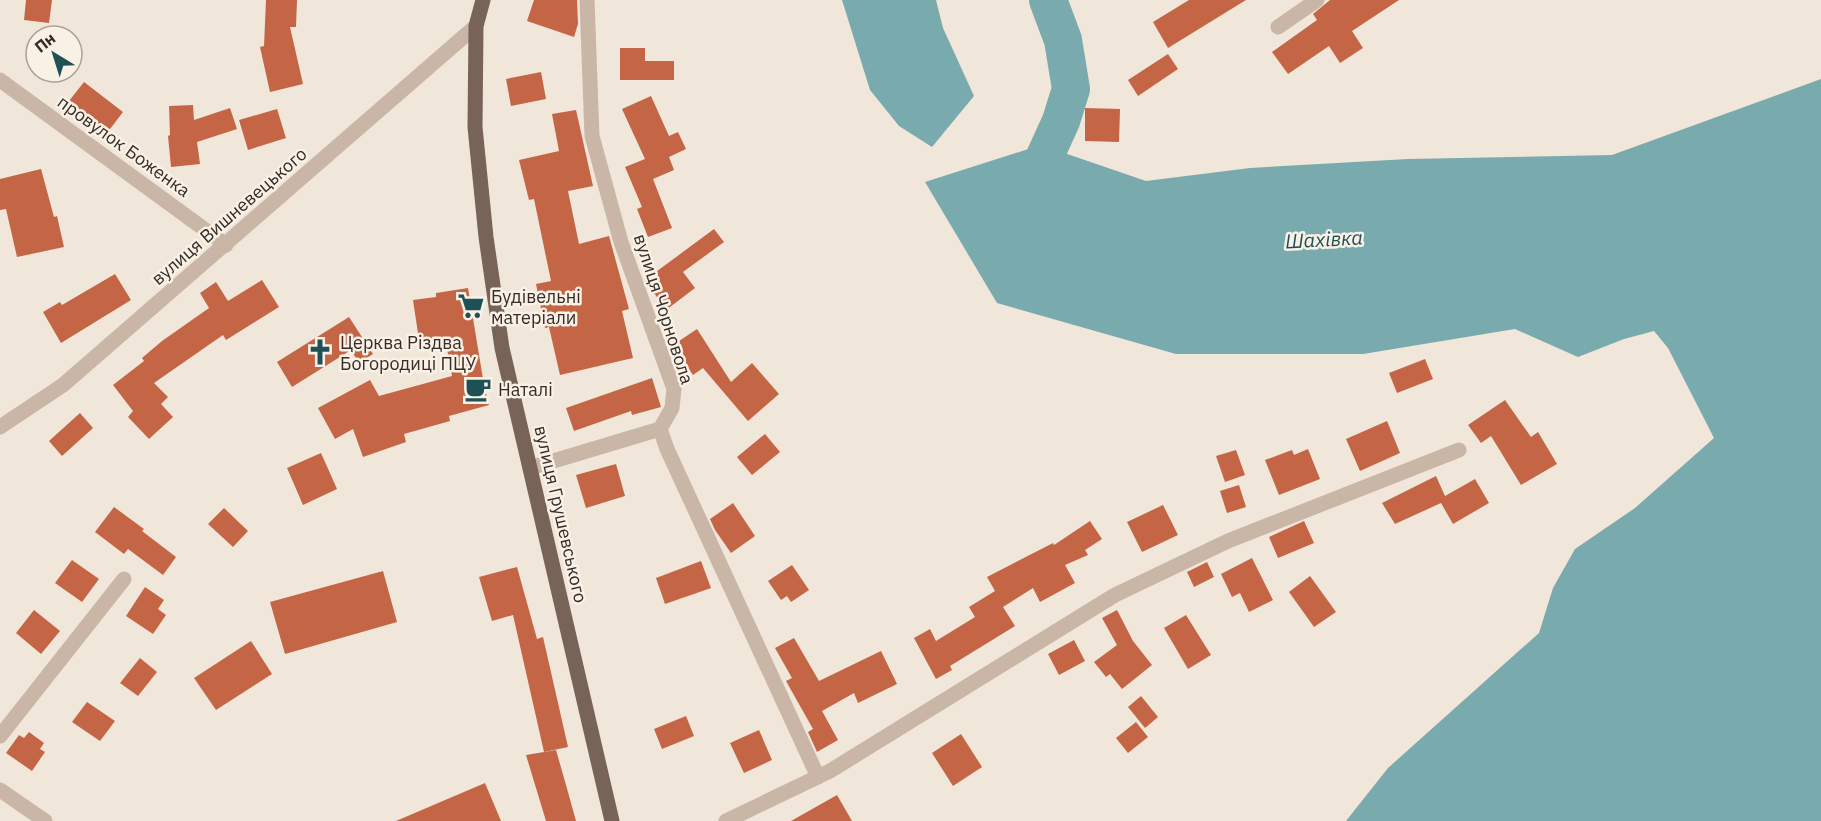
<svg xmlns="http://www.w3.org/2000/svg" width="1821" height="821" font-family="'IBM Plex Sans',sans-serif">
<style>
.water{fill:#79aaad}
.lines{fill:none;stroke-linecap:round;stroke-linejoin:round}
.river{stroke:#79aaad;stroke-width:38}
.building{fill:#c46645}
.pedestrian{stroke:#c9b6a6;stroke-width:15}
.minor{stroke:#c9b6a6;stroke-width:15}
.primary{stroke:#776358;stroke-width:15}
.labels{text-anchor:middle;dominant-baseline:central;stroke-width:5;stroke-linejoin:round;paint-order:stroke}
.street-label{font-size:18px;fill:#352b27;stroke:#f9f0e6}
.poi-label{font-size:18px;fill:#352b27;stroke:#f9f0e6;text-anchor:start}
.water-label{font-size:20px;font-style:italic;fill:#1d5155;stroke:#f9f0e6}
</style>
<rect width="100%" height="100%" fill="#f1e6da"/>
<!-- water -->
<g class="water">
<path d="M842,0h94l7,28 31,68 -42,51 -33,-21 -29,-36z"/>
<path d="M1821,79v742h-475l42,-53 151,-135 14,-45 22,-39 60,-41 79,-70 -46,-90 -14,-17 -30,8 -46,18 -63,-28 -152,25h-187l-179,-51 -72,-121 116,-37 105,36 104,-13 158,-9 204,-4z"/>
</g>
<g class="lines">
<!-- river -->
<path class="river" d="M1044,193l-8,-17 25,-55 10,-32 -8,-49 -15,-40"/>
</g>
<!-- building -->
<g class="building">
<path d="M26,0h26l-3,23 -25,-3z"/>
<path d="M266,0h31l-1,27h-6l13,57 -33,8 -10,-45 4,-1z"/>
<path d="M534,0h43l1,24 -4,13 -47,-16z"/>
<path d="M1189,0h57l-78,48 -15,-26z"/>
<path d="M1330,0h69l-47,31 11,17 -23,15 -11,-17 -41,28 -16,-22 45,-32 -4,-6z"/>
<path d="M620,48h25v13h29v19h-54z"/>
<path d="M1168,54l10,15 -40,27 -10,-16z"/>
<path d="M541,72l5,27 -35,7 -5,-27z"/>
<path d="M84,82l39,30 -19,25 -25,-20 4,-5 -14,-11z"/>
<path d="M651,96l18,40 9,-4 8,17 -17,8 5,13 -21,9 19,49 -24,9 -11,-28 5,-2 -17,-40 20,-8 -23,-50z"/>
<path d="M193,105l1,15 36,-12 7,21 -40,13 3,22 -29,3 -3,-31 2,-1 -1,-29z"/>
<path d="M1085,108l35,1 -1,33 -34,-1z"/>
<path d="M277,109l9,29 -38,12 -9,-30z"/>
<path d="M576,110l17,76 -25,5 11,53 30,-8 20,73 -7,2 11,47 -73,17 -11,-48 -4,1 -9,-44 15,-3 -17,-82 -5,1 -10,-40 40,-9 -7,-37z"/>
<path d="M41,169l13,48 3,-1 7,31 -47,10 -11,-48 -6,1v-31z"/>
<path d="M714,229l10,13 -41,30 12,16 -29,22 -21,-30z"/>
<path d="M115,274l16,26 -70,43 -18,-31 17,-10 2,3z"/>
<path d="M262,280l17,27 -53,33 -3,-5 -69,48 14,14 -7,7 12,13 -24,22 -21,-22 5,-6 -20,-26 31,-24 -2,-3 20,-17 47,-33 -9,-15 16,-11 12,19z"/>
<path d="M468,288l16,97 5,20 -40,11 1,5 -46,13 2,8 -43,15 -10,-28 -18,10 -17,-31 52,-28 9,16 73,-20 -7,-38 -26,2 -6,-40 23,-3v-4z"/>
<path d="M349,317l24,37 -14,9 -8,-13 -59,37 -15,-25z"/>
<path d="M697,329l34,53 21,-19 27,31 -31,27 -45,-53 -10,7 -6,-9 -8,-25z"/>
<path d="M1425,359l8,20 -36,14 -8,-20z"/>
<path d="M652,378l9,29 -29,8 -1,-4 -57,20 -8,-23z"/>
<path d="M1505,400l26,37 7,-5 19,32 -36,21 -30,-49 -10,7 -13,-18z"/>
<path d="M80,413l13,15 -31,28 -13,-15z"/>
<path d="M1387,421l13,32 -40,18 -14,-32z"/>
<path d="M765,434l15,18 -28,23 -15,-18z"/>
<path d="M1308,449l12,30 -41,16 -14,-35 27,-10 2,5z"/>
<path d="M1236,450l9,25 -20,7 -9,-26z"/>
<path d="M321,453l16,36 -34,16 -16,-37z"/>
<path d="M616,464l9,32 -39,12 -10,-33z"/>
<path d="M1436,476l9,20 30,-17 14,24 -36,21 -12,-21 -46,21 -13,-21z"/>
<path d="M1239,485l7,22 -19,6 -7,-22z"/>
<path d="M733,503l22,33 -24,17 -16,-23 -5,-11z"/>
<path d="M1163,505l15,30 -36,17 -15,-30z"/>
<path d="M114,507l30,22 -2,2 34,26 -13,18 -35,-26 -4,5 -29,-22z"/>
<path d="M224,508l24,23 -15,16 -25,-23z"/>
<path d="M1090,521l12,18 -17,11 3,5 -23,10 10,18 -35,19 -7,-14 -30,19 12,19 -65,40 2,4 -16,9 -22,-41 16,-9 6,12 39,-24 -6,-10 26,-16 -8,-14 66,-34 1,2z"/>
<path d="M1304,521l10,22 -36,15 -9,-21z"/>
<path d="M1252,558l21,42 -24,12 -9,-19 -8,4 -11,-23z"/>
<path d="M72,560l27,19 -17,23 -27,-19z"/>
<path d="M701,561l10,27 -46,16 -9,-26z"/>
<path d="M1207,562l7,15 -20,10 -7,-15z"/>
<path d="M792,565l17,25 -18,12 -4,-6 -6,4 -13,-19z"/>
<path d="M517,567l20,72 6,-2 25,110 -24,5 -31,-137 -21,6 -13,-44z"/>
<path d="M383,571l14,51 -112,32 -15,-52z"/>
<path d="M1310,576l26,36 -22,15 -25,-35z"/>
<path d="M145,587l19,13 -6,9 8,6 -13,19 -27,-18z"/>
<path d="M34,610l26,21 -19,23 -25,-21z"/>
<path d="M1117,610l16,31 19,24 -30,24 -12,-15 -4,3 -12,-15 23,-17 -15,-27z"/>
<path d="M1186,615l25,40 -23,14 -24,-41z"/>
<path d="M794,638l25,43 62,-30 16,33 -39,19 -4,-10 -32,18 16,29 -21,12 -9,-20 5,-3 -27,-48 6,-3 -17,-30z"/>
<path d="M1074,640l11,21 -26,14 -11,-21z"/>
<path d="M251,641l21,33 -56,36 -22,-32z"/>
<path d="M140,658l17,14 -19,24 -18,-13z"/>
<path d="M1141,696l17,21 -13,11 -17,-21z"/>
<path d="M87,702l28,19 -15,20 -28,-19z"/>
<path d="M686,716l8,20 -32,13 -8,-20z"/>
<path d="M1136,722l12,15 -20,16 -12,-15z"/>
<path d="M759,730l13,30 -28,13 -14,-30z"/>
<path d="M29,732l15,11 -4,6 5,3 -13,19 -26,-18 13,-18 5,3z"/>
<path d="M961,734l21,33 -29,19 -21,-33z"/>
<path d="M556,750l10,35 10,36h-30l-20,-66z"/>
<path d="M485,783l16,38h-105z"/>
<path d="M837,795l15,26h-61z"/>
</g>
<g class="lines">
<!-- pedestrian -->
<path class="pedestrian" d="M530,468l130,-39"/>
<!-- minor -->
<g class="minor">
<path d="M587,0l5,136 29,106 53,147 -2,19 -12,21 7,20 151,328"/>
<path d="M1278,27l39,-27"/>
<path d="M0,80l226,165"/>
<path d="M0,427l63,-42 413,-359"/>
<path d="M0,736l124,-157"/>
<path d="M0,790l45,31"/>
<path d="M726,821l104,-50 285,-176 113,-54 231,-91"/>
</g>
<!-- primary -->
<path class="primary" d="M483,0l-7,26 -1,101 11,110 16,111 110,473"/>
</g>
<!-- icons -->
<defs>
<g id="supermarket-bare" transform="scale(2.07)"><path d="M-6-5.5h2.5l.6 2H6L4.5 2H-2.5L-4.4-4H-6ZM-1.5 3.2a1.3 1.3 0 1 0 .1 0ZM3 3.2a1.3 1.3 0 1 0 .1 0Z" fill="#1d5155" stroke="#f9f0e6" stroke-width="2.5" paint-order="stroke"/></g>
<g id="church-bare" transform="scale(2.07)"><path d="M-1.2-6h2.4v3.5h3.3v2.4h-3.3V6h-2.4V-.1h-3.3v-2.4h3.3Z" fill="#1d5155" stroke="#f9f0e6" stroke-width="2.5" paint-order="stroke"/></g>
<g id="cafe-bare" transform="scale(2.07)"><path d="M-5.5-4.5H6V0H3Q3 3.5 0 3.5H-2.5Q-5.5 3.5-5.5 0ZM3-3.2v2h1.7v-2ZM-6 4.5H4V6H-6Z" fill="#1d5155" stroke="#f9f0e6" stroke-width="2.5" paint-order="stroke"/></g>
</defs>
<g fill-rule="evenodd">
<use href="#supermarket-bare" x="471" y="306"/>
<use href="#church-bare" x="320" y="352"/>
<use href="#cafe-bare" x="478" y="389"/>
</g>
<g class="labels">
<!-- street labels -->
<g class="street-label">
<text transform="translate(124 146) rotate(36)">провулок Боженка</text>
<text transform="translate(229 216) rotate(-41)">вулиця Вишневецького</text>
<text transform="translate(664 309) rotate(72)">вулиця Чорновола</text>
<text transform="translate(561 514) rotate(77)">вулиця Грушевського</text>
</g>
<!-- poi labels -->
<g class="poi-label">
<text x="491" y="296">Будівельні<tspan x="491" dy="21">матеріали</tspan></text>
<text x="340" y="342">Церква Різдва<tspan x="340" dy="21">Богородиці ПЦУ</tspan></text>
<text x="498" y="389">Наталі</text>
</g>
<!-- water labels -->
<g class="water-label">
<text transform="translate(1324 239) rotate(-3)">Шахівка</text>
</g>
</g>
<!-- north arrow -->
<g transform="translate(54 54) rotate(322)"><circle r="28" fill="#f9f0e6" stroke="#aba19a" stroke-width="1.5"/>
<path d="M0-4.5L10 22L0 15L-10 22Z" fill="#1d5155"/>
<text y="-9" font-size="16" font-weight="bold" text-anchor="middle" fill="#352b27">Пн</text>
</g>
</svg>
